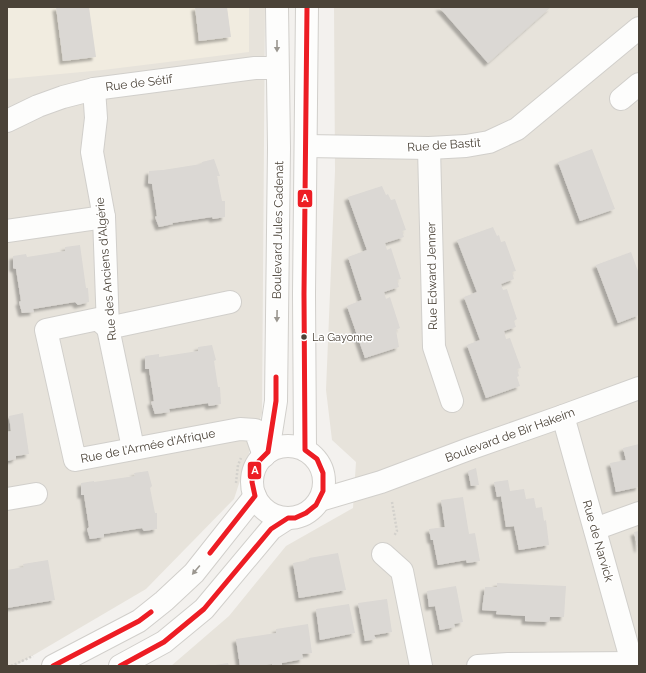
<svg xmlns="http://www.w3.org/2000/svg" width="646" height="673" font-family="Raleway,sans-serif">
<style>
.residential{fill:#e7e3db}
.education{fill:#f1ece0}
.building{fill:#dbd8d4;filter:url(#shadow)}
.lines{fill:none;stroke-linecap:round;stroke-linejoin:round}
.minor-casing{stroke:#d1cfcb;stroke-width:24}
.path{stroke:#d3d1cc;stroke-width:2.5;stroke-dasharray:2 2;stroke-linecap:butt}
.minor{stroke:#fdfdfc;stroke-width:22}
.bus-1-casing{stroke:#fff;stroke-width:8}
.bus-1{stroke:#ed1d24;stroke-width:5}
.oneway{fill:#9b9790}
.bus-dot{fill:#4b4338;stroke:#fff;stroke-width:1.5}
.labels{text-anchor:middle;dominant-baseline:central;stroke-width:3;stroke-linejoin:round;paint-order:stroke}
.bus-label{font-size:11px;fill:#4b4338;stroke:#fff;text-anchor:start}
.street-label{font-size:12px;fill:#4b4338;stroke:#fff}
.line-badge{stroke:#fff;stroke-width:1.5}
.badge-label{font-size:11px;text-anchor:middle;font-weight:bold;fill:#fff}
</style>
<defs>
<filter id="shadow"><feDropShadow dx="-3.5" dy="3.5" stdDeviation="1" flood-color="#0004"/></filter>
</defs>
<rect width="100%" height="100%" fill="#f3f1ee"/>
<!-- residential -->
<g class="residential">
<path d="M7,7h258l-3,406 -28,86 -88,90 -131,77h-8z"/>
<path d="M334,7h305v659h-468l58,-50 57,-70 67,-38 3,-46 -24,-22 -6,-50 9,-219z"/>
</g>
<!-- education -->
<path class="education" d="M7,7h242v45l-146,18 -96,9z"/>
<!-- building -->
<g class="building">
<path d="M56,7h33l7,50 -33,4z"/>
<path d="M195,7h32l4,30 -32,4z"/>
<path d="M439,7h112l-63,56z"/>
<path d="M592,149l23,60 -35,12 -22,-59z"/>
<path d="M214,159l6,17h-3l5,25h3v16l-12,2 -1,-2 -40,6 1,1 -14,3 -4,-10 2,-1 -5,-32 -4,-1 1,-12 13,-1h1l38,-6 1,-2z"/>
<path d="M382,186l4,9 2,-1 3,6 4,-1 11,31 -4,1 2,6 -19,6 2,7 4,-2 10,31 -4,1 2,7 -15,5 2,7 4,-2 10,31 -4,2 3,17 -34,11 -18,-52 15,-6 -14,-43 19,-7 -19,-53z"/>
<path d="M493,227l4,9 2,-1 2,7 4,-1 11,30 -4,1 2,7 -13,5 2,6 4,-1 10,30 -3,2 2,6 -12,4 2,8 4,-1 11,30 -4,1 2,7 -2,1 3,9 -34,12 -19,-53 13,-5 -16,-43 13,-5 -20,-52z"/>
<path d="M80,245l6,43h2l1,14 -11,3 -3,-3 -42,7 1,3 -12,1 -3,-11 2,-1 -5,-32 -3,-1v-12l13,-2 1,3 38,-6v-4z"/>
<path d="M631,252l8,22v41l-21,8 -22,-58z"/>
<path d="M212,345l4,15 -2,1 4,26h2l1,17 -12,2 -1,-3 -39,6 1,3 -15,2 -4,-12 3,-1 -5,-32h-4v-13l14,-2v3l39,-6v-4z"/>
<path d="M23,413l6,41 -13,2v3l-9,2v-29l4,-1 -2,-15z"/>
<path d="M639,444v43l-23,5 -6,-29 16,-3 -3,-12z"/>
<path d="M476,468l3,17 -8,1 -3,-15z"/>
<path d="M148,471l4,15 -2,2 5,25h2v16l-13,2 -2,-3 -38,6v3l-14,2 -3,-10 2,-2 -5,-32h-3v-12l13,-2v1l41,-6 -1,-3z"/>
<path d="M508,480l2,11 14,-2 2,10 8,-1 2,10 6,-1 2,14 2,-1 3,25 -30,5 -5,-24 -8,1 -5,-31 -4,1 -3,-15z"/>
<path d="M463,497l6,37 6,-1 5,28 -13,2 -1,-3 -28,5 -5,-25h-2l-2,-11 16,-2 -4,-27z"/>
<path d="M639,531v18h-1l-4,-17z"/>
<path d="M338,553l8,37 -47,8 -6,-35 16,-3v-2z"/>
<path d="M48,560l7,40 -48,8v-38l17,-3 -1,-3z"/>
<path d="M497,583l69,3 -2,31h-14l-1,5 -24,-1v-5l-29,-2 1,-3 -15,-1 3,-23h12z"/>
<path d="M456,586l7,36 -9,2 1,3 -15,3 -5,-24 -6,1 -2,-16z"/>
<path d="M387,599l5,33 -18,3 2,4 -11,2 -7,-38z"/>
<path d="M349,604l6,29 -35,7 -4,-31z"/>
<path d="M308,624l4,29 -10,1 1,5 -21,4v2l-4,1h-6v-2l-11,2h-21l-4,-27 40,-6v-4z"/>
<path d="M228,663l1,3h-14v-1z"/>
</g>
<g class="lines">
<!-- minor casing -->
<g class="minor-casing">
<g id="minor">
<path d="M94,89l2,29 -4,34 12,65 4,111 25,120"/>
<path d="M621,99l18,-15"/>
<path d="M7,121l31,-15 25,-9 31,-8 161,-21h22"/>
<path d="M306,146l123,2 37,-2 23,-4 28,-13 122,-101"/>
<path d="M429,148l5,199 18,54"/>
<path d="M7,231l97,-14"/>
<path d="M230,302l-122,26 -10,-9 -52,11 29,130 165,-31 15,1 9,26"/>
<path d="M563,416l70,250"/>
<circle cx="288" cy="482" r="36"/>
<path d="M305,450l-1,-156 3,-287"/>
<path d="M268,452l8,-51 3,-253 -2,-141"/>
<path d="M7,499l29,-5"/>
<path d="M320,500l61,-18 88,-33 94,-33 76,-28"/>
<path d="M595,529l44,-16"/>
<path d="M383,554l19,17 19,95"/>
<path d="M53,666l86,-45 25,-20 30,-28 61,-77"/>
<path d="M120,666l44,-24 40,-33 67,-80 17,-11"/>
<path d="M478,666l30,-2 124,-1"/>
</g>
</g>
<!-- path -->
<g class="path">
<path d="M236,483l2,-18 3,-7"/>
<path d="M392,502l5,29 -3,5"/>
<path d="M11,666l22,-10"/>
</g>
<!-- minor -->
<use href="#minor" class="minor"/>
<!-- bus-1 casing -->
<g class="bus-1-casing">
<g id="bus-1">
<path d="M210,553l45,-57 -3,-14 1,-8 6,-13 9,-9 8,-51v-24"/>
<path d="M53,666l86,-45 12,-9"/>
<path d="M120,666l44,-24 40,-33 67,-80 17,-11h7l11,-5 10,-8 7,-14v-18l-6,-14 -12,-9 -1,-156 3,-287"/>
</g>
</g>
<!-- bus-1 -->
<use href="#bus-1" class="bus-1"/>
</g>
<!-- one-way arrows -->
<defs><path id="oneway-solid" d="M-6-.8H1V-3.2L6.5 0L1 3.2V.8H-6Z"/></defs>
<g class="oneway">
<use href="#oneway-solid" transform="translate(277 46) rotate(90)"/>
<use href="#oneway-solid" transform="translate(277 316) rotate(91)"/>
<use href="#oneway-solid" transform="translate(196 570) rotate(130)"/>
</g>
<!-- markers -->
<circle class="bus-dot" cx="304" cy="337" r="3.5"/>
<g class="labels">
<!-- bus labels -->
<g class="bus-label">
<text x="312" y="337">La Gayonne</text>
</g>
<!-- street labels -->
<g class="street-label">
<text transform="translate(139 83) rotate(-7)">Rue de Sétif</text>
<text transform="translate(444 145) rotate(-4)">Rue de Bastit</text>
<text transform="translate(278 230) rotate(-89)">Boulevard Jules Cadenat</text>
<text transform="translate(106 269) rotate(-95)">Rue des Anciens d'Algérie</text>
<text transform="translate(432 276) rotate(-91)">Rue Edward Jenner</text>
<text transform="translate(510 435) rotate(-20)">Boulevard de Bir Hakeim</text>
<text transform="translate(148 446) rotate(-11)">Rue de l'Armée d'Afrique</text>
<text transform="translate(598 541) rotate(74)">Rue de Narvick</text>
</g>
</g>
<g class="line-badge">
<rect x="297" y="189" width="16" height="19" rx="4" fill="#ed1d24"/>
<rect x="247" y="461" width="15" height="19" rx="4" fill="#ed1d24"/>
</g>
<g class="badge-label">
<text x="305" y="202">A</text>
<text x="255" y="474">A</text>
</g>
<!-- border -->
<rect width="646" height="673" fill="none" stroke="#4b4338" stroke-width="16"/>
</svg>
